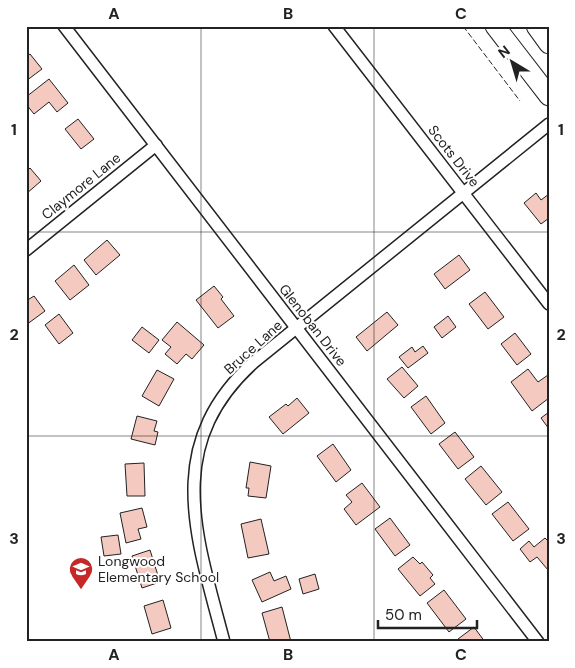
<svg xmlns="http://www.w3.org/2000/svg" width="575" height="668" font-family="'DM Sans',sans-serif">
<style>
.building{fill:#f3c9c0;stroke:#222}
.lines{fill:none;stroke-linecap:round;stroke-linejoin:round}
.minor-casing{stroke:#222;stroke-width:14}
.primary-casing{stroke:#222;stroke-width:21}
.minor{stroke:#fff;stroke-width:11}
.primary{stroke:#fff;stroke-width:19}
.fence{stroke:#222;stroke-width:1;stroke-dasharray:6 2.5;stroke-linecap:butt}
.grid{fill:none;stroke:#222;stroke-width:1;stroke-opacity:0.55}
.labels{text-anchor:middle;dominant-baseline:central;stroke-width:4;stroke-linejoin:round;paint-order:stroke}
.street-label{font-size:14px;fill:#222;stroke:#fff}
.poi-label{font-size:14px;fill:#222;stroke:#fff;text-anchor:start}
.neatline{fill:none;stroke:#222;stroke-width:2}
.grid-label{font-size:16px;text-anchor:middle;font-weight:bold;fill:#222}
</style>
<rect width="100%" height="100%" fill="#fff"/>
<!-- building -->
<g class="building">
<path d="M30,54l12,15 -16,12v-24z"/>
<path d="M49,79l19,24 -11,9 -8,-10 -15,12 -8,-10v-7z"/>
<path d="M78,119l16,20 -13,10 -16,-20z"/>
<path d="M30,168l11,13 -15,13v-22z"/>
<path d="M536,193l5,7 8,-6v24l-8,6 -17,-21z"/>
<path d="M107,240l13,15 -24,20 -12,-15z"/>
<path d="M459,255l11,15 -25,19 -11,-15z"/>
<path d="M74,265l15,20 -19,15 -15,-19z"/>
<path d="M214,286l9,11 -2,2 13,17 -16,12 -22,-28z"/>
<path d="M485,292l19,25 -16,12 -19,-25z"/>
<path d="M34,296l11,15 -19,14v-24z"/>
<path d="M387,312l11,13 -31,26 -11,-14z"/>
<path d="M59,314l14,19 -14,11 -14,-19z"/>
<path d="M448,316l8,11 -14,11 -8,-11z"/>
<path d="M177,322l27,23 -12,14 -6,-5 -9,10 -12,-10 6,-7 -9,-7z"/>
<path d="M142,327l17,13 -10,13 -17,-13z"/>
<path d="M515,333l16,21 -14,11 -16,-21z"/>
<path d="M423,346l5,7 -20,15 -9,-11 13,-10 3,5z"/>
<path d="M402,367l16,19 -14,12 -17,-19z"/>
<path d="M528,369l10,13 10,-7 1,2v21l-17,13 -21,-29z"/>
<path d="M157,370l17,9 -15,27 -17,-10z"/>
<path d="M426,396l19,27 -14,11 -20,-27z"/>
<path d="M297,398l12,15 -26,21 -14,-17 17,-13 2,2z"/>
<path d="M549,412v17l-8,-11z"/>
<path d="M137,416l20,5 -3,10 4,1 -3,13 -24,-6z"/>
<path d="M455,432l19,25 -16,12 -19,-25z"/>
<path d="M333,444l18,26 -15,12 -19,-26z"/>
<path d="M250,462l21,4 -5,32 -18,-2 1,-8h-3z"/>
<path d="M144,463l1,33h-18l-2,-32z"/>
<path d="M481,466l21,26 -16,13 -21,-26z"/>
<path d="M362,483l18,24 -24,18 -12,-16 8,-7 -6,-7z"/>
<path d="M508,502l21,27 -16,12 -21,-27z"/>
<path d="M142,508l5,19 -9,2 3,10 -15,4 -6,-30z"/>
<path d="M390,518l20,27 -15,11 -20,-27z"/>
<path d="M261,519l8,35 -21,4 -7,-34z"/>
<path d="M118,535l3,19 -17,2 -3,-19z"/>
<path d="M545,538l4,4 -1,28 -11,-13 -7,5 -10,-13 9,-8 5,6z"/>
<path d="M150,550l10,32 -18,6 -10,-32z"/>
<path d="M413,557l7,7 2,-2 11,13 -3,3 5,6 -15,12 -22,-27z"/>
<path d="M270,572l4,9 12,-5 5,13 -29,13 -10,-22z"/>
<path d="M315,574l4,15 -16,5 -4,-15z"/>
<path d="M444,590l22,29 -17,13 -22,-29z"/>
<path d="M163,600l8,28 -19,6 -8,-28z"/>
<path d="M282,607l9,35h-21l-8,-29z"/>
<path d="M474,627l11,15h-25l-2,-3z"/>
</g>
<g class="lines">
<!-- minor casing -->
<g class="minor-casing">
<g id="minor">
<path d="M64,26l474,616"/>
<path d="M334,26l215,278"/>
<path d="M26,250l130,-105"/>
<path d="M224,642c-27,-104 -63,-196 30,-280l295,-238"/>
</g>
</g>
<!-- primary casing -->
<g class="primary-casing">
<g id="primary">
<path d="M495,26l54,70"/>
<path d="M536,26l13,18"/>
</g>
</g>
<!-- minor -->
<use href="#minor" class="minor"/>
<!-- primary -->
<use href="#primary" class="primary"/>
<!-- fence -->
<path class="fence" d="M463,26l57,75"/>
</g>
<!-- grid -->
<path class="grid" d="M201,26v616M374,26v616M26,232h523M26,436h523"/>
<!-- icons -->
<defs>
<g id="school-pin" transform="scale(1.25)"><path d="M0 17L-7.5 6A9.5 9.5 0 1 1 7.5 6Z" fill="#c62828" stroke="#fff"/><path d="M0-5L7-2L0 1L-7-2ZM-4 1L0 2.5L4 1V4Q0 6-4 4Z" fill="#fff"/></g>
</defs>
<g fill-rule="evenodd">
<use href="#school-pin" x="81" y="569"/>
</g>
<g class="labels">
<!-- street labels -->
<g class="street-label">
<text transform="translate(454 156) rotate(52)">Scots Drive</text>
<text transform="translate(81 186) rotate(-39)">Claymore Lane</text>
<text transform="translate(313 325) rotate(52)">Glenoban Drive</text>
<text transform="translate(253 347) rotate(-42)">Bruce Lane</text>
</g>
<!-- poi labels -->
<g class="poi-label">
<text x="98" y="561">Longwood<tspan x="98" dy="16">Elementary School</tspan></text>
</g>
</g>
<!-- border -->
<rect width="575" height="668" fill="none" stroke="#ffffff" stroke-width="55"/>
<!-- north arrow -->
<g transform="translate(512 62) rotate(322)" stroke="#ffffff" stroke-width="4" paint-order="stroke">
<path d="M0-4L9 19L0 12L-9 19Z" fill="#222222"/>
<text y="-8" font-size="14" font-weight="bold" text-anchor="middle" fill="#222222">N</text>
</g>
<!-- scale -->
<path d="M378 620v8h99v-8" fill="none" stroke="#222222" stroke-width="2.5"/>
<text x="385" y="620" font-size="15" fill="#222222" stroke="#ffffff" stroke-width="4" paint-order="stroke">50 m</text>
<rect x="28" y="28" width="520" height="612" class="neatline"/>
<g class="grid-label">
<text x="114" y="19">A</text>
<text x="288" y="19">B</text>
<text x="461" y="19">C</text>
<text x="14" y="135">1</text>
<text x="561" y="135">1</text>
<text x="14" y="340">2</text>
<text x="561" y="340">2</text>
<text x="14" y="544">3</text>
<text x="561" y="544">3</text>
<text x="114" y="660">A</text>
<text x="288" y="660">B</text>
<text x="461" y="660">C</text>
</g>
</svg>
